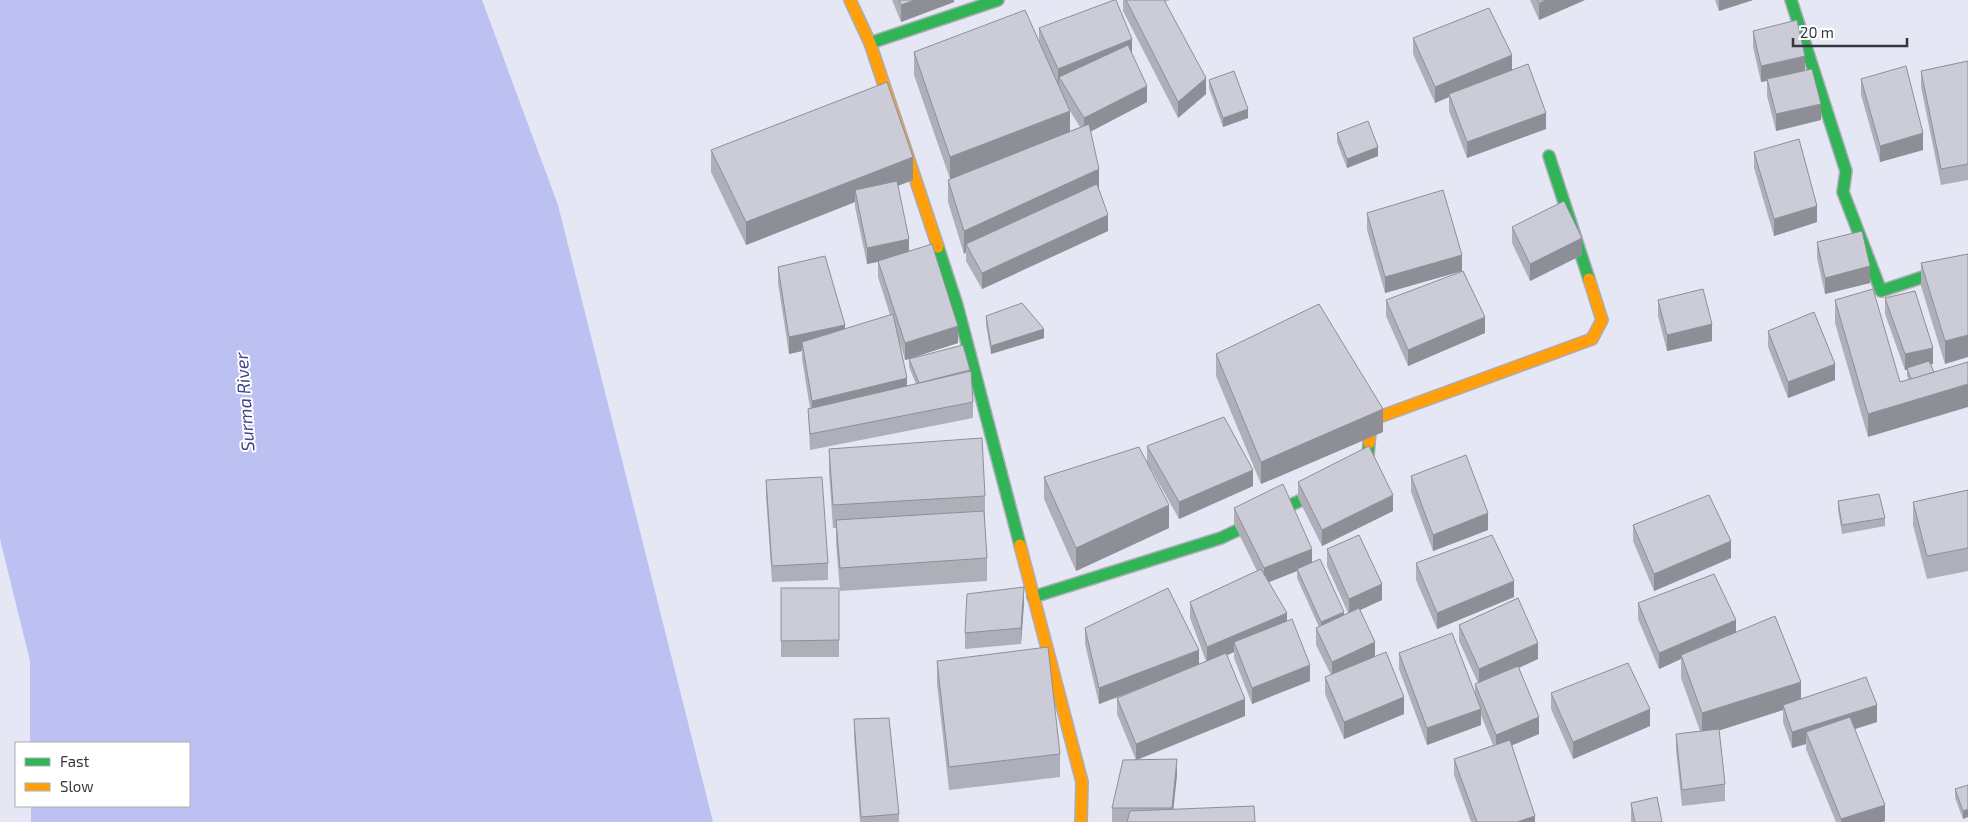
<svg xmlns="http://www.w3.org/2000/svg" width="1968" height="822" font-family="'Exo 2',sans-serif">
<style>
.water{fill:#bdc1f2}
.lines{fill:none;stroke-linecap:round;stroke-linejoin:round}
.fast-casing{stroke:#acadb8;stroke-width:14}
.slow-casing{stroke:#acadb8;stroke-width:14}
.fast{stroke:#30b455;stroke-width:11}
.slow{stroke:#ff9f0a;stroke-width:11}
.wall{fill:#afafb9;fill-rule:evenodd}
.shaded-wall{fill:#8e8f96}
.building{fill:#cbccd7;stroke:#8e8f96}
.labels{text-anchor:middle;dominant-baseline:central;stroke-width:4;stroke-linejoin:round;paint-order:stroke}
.water-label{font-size:18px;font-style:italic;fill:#42418c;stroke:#fff}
</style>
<rect width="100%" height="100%" fill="#e5e7f4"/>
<!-- water -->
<path class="water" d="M0,0h482l76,205 155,617h-682v-16h158v-63h-159v-82l-30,-122z"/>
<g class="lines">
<!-- fast casing -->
<g class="fast-casing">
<g id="fast">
<path d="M1791,0l55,171 -3,21 38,99 87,-29"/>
<path d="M870,43l128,-43"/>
<path d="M1549,156l40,123"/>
<path d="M938,247l19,58 63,240"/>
<path d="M1033,597l188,-59 146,-69 2,-26"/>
</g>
</g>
<!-- slow casing -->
<g class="slow-casing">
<g id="slow">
<path d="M850,0l20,43 68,204"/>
<path d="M1369,443l2,-23 221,-81 10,-19 -13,-41"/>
<path d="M1020,545l62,237 -1,40"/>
</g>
</g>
<!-- fast -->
<use href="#fast" class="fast"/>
<!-- slow -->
<use href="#slow" class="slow"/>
</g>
<!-- wall -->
<g class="wall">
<path d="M892,0h62v2l-53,20z"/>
<path d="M1123,0h47l-5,2 41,92 -28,24 -55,-107z"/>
<path d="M1530,0h55l-46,20z"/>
<path d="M1715,0h38l-34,11z"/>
<path d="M1039,28l93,27 15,47 -57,30 9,58 9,41 -126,58 -16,-28v-9l-2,2 -16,-52v-22l2,-1 -36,-104v-23l125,-10zM1070,111l10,16 -10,4z"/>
<path d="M1753,31l68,89 -45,11 -9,-35v-15l-6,1 -8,-35z"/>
<path d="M1413,38l99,33 34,58 -79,29 -18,-47v-14l-14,6 -22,-49z"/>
<path d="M1968,61v119l-27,5 -20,-98v-16z"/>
<path d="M1861,79l62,71 -43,12 -19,-67z"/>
<path d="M1209,80l39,38 -25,9 -14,-39z"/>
<path d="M1337,133l41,23 -31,12 -10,-26z"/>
<path d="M711,150l202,30 -15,6 11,65 49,92 -53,17 -5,-17 7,43 9,-2 -7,-17v-8l61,12 3,31v16l-163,32 -2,-41 2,-1 -8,-49v-8l-13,3 -11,-71v-16l67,62 45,-14 -12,-38v-15l-11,2 -12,-57v-5l-109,43 -35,-73z"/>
<path d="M1754,152l63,70 -43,14 -20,-68z"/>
<path d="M1367,213l95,58 -77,22 -18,-63z"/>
<path d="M1512,227l70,28 -52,26 -18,-38z"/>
<path d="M1817,242l53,41 -45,11 -8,-36z"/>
<path d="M1968,254l-23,110 -24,-78v-23z"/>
<path d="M1885,298l48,66h-3l-62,73 -33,-114v-23l65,82 9,-2 -2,-4v-6h-2l-20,-56z"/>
<path d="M1386,300l99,33 -77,33 -22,-50z"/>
<path d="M1658,300l54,41 -45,10 -9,-35z"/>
<path d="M986,316l58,22 -53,16 -5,-29z"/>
<path d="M1768,331l67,49 -47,18 -20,-51z"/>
<path d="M1216,354l167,78 -122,52 -45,-108z"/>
<path d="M1147,446l106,40 -74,33 -29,-52 19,61 -93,43 -32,-72v-22l103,-15z"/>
<path d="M829,449l156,47v22h-1l3,40v23l-147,10 -4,-48v-15h-3l-4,-56z"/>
<path d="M1411,476l77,54 -55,21 -22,-59z"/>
<path d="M766,480l62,83v17l-56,2 -6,-85z"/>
<path d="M1298,482l95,29 -71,35 -24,-48z"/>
<path d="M1968,490v81l-41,8 -14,-54v-23z"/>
<path d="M1838,501l47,17v8l-43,8 -4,-24z"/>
<path d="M1234,508l78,55 32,52 4,-2 -21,-47v-17l55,51 -22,10 15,47 29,57 -60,25 -19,-45v-17l6,-2 -15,-30v-17l3,-1 -22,-49v-7l-28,11 18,39 23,60 -58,23 -18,-46v-6l-7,3 18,61 -108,44 40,15 -4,34 82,13h-143v-14l24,-48 -19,-46v-16l19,-8 -37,14 -14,-60v-16l114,36 7,-3 -16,-43v-16l67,-31 -23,-47z"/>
<path d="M1633,525l98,33 -77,33 -21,-50z"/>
<path d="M1416,563l98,34 -77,32 -21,-49z"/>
<rect x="781" y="588" width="58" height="69"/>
<path d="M1024,603l-3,41 -56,5v-16z"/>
<path d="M1638,603l98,30 65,66 76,23 -22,7 30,92 -2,1h-47l-30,-73v-5l-14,4 -9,-26v-12l-64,20 6,54v17l-43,5 -6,-56v-16l24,-3 -19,-53v-19l-22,10 -21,-50z"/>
<path d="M1459,625l79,34 -19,9 20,66 -27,11 23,77h-64l-17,-47v-16l39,-14 -12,-30v10l-54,20 -28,-76v-16l76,39v-8l3,-1 -19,-42z"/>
<path d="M937,661l123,93v23l-111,13 -12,-106z"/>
<path d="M1551,693l99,33 -77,33 -22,-50z"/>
<path d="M854,719l45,95v8h-39l-6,-86z"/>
<path d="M1968,785l-5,34 -8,-21v-9z"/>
<path d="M1631,803l31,19h-31z"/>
</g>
<!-- shaded-wall -->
<g class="shaded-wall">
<path d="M915,0h39v2l-53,20v-17z"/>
<path d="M1547,0h38l-46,20v-17z"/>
<path d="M1719,0h34l-34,11z"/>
<path d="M1132,39v16l-73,22v8l-1,1v-17z"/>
<path d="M1512,55v16l-63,23v3l-14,6v-16z"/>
<path d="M1805,56v16l-44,10v-16z"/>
<path d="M1206,78v16l-28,24v-16z"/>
<path d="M1147,86v16l-63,33v-17z"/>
<path d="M1821,104v16l-45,11v-17z"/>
<path d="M1248,109v9l-25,9v-9z"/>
<path d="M1070,111v23l-120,46v-23z"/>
<path d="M1546,113v16l-79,29v-16z"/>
<path d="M1923,133v17l-43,12v-16z"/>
<path d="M1378,147v9l-31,12v-9z"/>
<path d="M913,157v23l-56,21 -2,-11v12l-109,43v-23z"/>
<path d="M1099,169v23l-133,52v8l-2,2v-23z"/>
<path d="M1817,206v16l-43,14v-17z"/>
<path d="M1108,215v16l-126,58v-16z"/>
<path d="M1582,238v17l-52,26v-17z"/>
<path d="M909,239v16l-42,9v-16z"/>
<path d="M1462,255v16l-77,22v-16z"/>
<path d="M1870,266v17l-45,11v-16z"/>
<path d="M1485,317v16l-77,33v-16z"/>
<path d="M1712,324v17l-45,10v-16z"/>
<path d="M845,325v16l-43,1v9l-13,3v-17z"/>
<path d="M958,326v17l-53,17v-17z"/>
<path d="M1044,329v9l-53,16v-8z"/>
<path d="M1968,335v22l-23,7v-23z"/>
<path d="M1933,348v16l-25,6 -1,-2v2h-2v-16z"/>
<path d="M1835,364v16l-47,18v-16z"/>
<path d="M907,378v16l-95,23v-16z"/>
<path d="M1968,384v23l-100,30v-23z"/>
<path d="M1383,409v23l-122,52v-22z"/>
<path d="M1253,470v16l-74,33v-17z"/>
<path d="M1393,495v16l-71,35v-16z"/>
<path d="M1169,505v23l-93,43v-23z"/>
<path d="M1488,513v17l-55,21v-16z"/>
<path d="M1731,541v17l-77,33v-17z"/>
<path d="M1312,549v16l-15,4v2l-33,13v-16z"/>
<path d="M1514,581v16l-77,32v-16z"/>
<path d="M1382,584v16l-33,15v-16z"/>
<path d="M1024,587v16l-3,41v-16z"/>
<path d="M1344,612v8l-23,10v-8z"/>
<path d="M1287,613v16l-53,13v10l-27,12v-17z"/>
<path d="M1736,620v16l-55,19v4l-22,10v-16z"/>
<path d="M1375,642v16l-43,21v-17z"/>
<path d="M1538,643v16l-59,26v-16z"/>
<path d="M1199,650v16l-100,38v-16z"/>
<path d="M1310,665v16l-58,23v-16z"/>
<path d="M1801,682v22l-18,1v5l-81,26v-23z"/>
<path d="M1404,697v17l-60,25v-17z"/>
<path d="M1245,699v17l-109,44v-16z"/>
<path d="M1877,705v17l-67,21 -4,-11v12l-14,4v-16z"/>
<path d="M1481,709v16l-54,20v-17z"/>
<path d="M1650,709v17l-77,33v-17z"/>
<path d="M1539,717v17l-43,18v-17z"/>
<path d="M1177,759v16l-5,47v-14z"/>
<path d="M1885,805v16l-2,1h-42v-3z"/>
<path d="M1968,809v8l-5,2v-8z"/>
<path d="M1535,816v6h-18z"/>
</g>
<!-- building -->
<g class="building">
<path d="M899,0h16l-14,5z"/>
<path d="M1114,0h2l16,39 -74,30 -19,-41z"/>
<path d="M1126,0h38l42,78 -28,24z"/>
<path d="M1537,0h10l-8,3z"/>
<path d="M1489,8l23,47 -77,32 -22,-49z"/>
<path d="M1025,10l45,101 -120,46 -36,-105z"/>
<path d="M1797,20l8,36 -44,10 -8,-35z"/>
<path d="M1128,45l19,41 -63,32 -25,-41z"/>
<path d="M1968,61v103l-27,5 -20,-98z"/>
<path d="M1528,64l18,49 -79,29 -18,-48z"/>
<path d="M1906,66l17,67 -43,13 -19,-67z"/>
<path d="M1812,69l9,35 -45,10 -9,-35z"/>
<path d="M1234,71l14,38 -25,9 -14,-38z"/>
<path d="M887,82l26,75 -167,65 -35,-72z"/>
<path d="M1368,121l10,26 -31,12 -10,-26z"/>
<path d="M1089,124l10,45 -135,62 -16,-51z"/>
<path d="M1799,139l18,67 -43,13 -20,-67z"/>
<path d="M897,181l12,58 -42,9 -12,-58z"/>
<path d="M1097,184l11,31 -126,58 -16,-29z"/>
<path d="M1443,190l19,65 -77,22 -18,-64z"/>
<path d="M1564,201l18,37 -52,26 -18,-37z"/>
<path d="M1862,231l8,35 -45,12 -8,-36z"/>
<path d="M932,244l26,82 -53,17 -27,-82z"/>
<path d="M1968,254v81l-23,6 -24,-78z"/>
<path d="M825,256l20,69 -56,12 -11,-70z"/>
<path d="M1463,271l22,46 -77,33 -22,-50z"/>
<path d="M1703,289l9,35 -45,11 -9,-35z"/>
<path d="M1873,289l27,93 68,-20v22l-100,30 -33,-114z"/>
<path d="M1915,291l18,57 -28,6 -20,-56z"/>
<path d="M1022,303l22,26 -53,17 -5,-30z"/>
<path d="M1319,304l64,105 -122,53 -45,-108z"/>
<path d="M1814,312l21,52 -47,18 -20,-51z"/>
<path d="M893,314l14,64 -95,23 -10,-59z"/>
<path d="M963,345l7,25 -51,13 -10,-24z"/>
<path d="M1929,361l5,11 -23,7 -4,-11z"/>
<path d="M971,371l2,31 -163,32 -2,-25z"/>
<path d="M1224,417l29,53 -74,32 -32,-56z"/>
<path d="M982,438l3,58 -152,9 -4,-56z"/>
<path d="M1369,446l24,49 -71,35 -24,-48z"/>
<path d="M1139,447l30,58 -93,43 -32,-71z"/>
<path d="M1466,455l22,58 -55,22 -22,-59z"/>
<path d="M822,477l6,86 -56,3 -6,-86z"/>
<path d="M1283,484l29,65 -48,19 -30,-60z"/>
<path d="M1968,490v58l-41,8 -14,-54z"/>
<path d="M1879,494l6,24 -43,7 -4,-24z"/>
<path d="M1709,495l22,46 -77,33 -21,-49z"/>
<path d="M984,511l3,47 -147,10 -4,-48z"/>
<path d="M1359,535l23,49 -33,15 -22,-50z"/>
<path d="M1492,535l22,46 -77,32 -21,-50z"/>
<path d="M1320,559l24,53 -23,10 -24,-53z"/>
<path d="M1261,569l26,44 -80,34 -17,-45z"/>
<path d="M1714,574l22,46 -77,33 -21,-50z"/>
<path d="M1024,587l-3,41 -56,5 2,-39z"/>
<path d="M781,588h58v52l-58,1z"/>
<path d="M1168,588l31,62 -100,38 -14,-60z"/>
<path d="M1518,598l20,45 -59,26 -20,-44z"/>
<path d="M1359,608l16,34 -43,20 -16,-34z"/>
<path d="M1775,616l26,66 -99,31 -21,-58z"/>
<path d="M1292,619l18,46 -58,23 -18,-46z"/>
<path d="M1452,633l29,76 -54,19 -28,-75z"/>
<path d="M1048,647l12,107 -111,13 -12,-106z"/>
<path d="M1386,652l18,45 -60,25 -19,-45z"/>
<path d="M1226,653l19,46 -109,45 -19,-46z"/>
<path d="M1628,663l22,46 -77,33 -22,-49z"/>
<path d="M1518,666l21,51 -43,18 -21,-51z"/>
<path d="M1866,677l11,28 -85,27 -9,-27z"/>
<path d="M1850,717l35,88 -44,14 -35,-87z"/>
<path d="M889,718l10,96 -38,3 -7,-98z"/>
<path d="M1719,729l6,55 -43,6 -6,-56z"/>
<path d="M1510,740l25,76 -18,6h-40l-23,-63z"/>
<path d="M1177,759l-5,49h-60l11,-48z"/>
<path d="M1968,785v24l-5,2 -8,-22z"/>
<path d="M1657,797l5,25h-27l-4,-19z"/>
<path d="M1254,806l1,16h-128l3,-11z"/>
</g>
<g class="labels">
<!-- water labels -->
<g class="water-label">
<text transform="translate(244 402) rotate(-94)">Surma River</text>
</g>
</g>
<!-- legend -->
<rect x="15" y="742" width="175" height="65" fill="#ffffff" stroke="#aeafb3"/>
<rect x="25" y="758" width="25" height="8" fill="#30b455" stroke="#aeafb3"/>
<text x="60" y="767" font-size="15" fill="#353740">Fast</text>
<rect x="25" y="783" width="25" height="8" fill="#ff9f0a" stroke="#aeafb3"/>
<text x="60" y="792" font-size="15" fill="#353740">Slow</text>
<!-- scale -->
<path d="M1793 38v8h114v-8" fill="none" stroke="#353740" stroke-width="2.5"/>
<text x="1800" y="38" font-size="15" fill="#353740" stroke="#ffffff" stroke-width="4" paint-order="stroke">20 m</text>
</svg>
